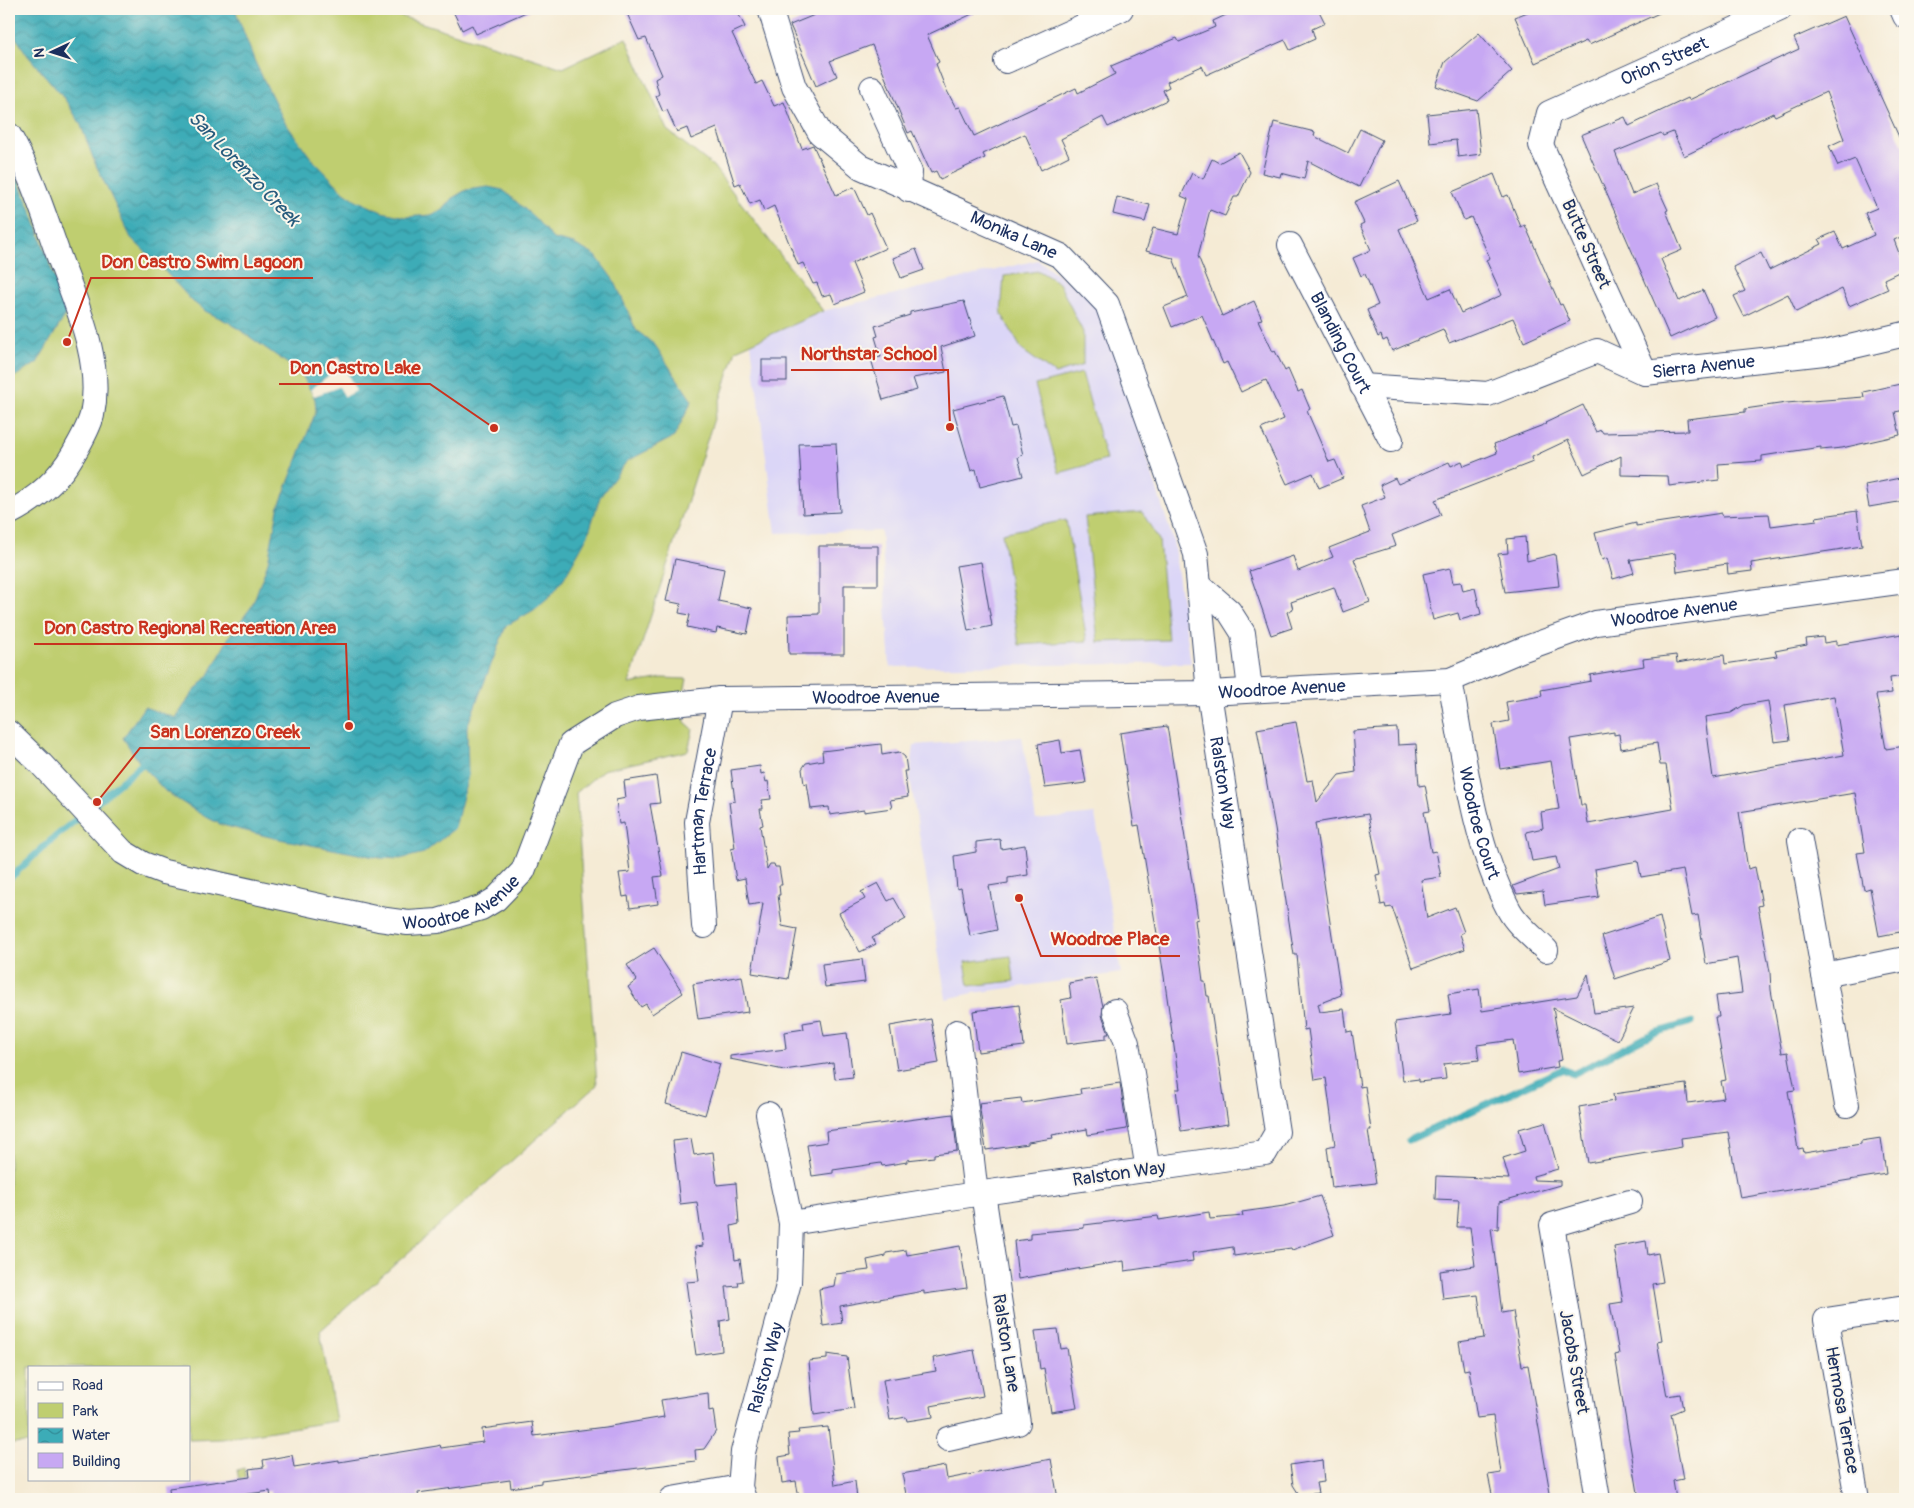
<svg xmlns="http://www.w3.org/2000/svg" width="1914" height="1508" font-family="Pangolin,sans-serif">
<style>
.built{fill:#dbd6f7}
.grass{fill:url(#grass-dots);stroke:#6d7e67}
.park{fill:#bfce70;stroke:#6d7e67}
.water{fill:url(#water-waves);stroke:#2c6e8a}
.pier{fill:#f5ebd5}
.lines{fill:none;stroke-linecap:round;stroke-linejoin:round}
.stream{stroke:#3cacb7;stroke-width:7}
.building{fill:#c7a8f3;fill-rule:evenodd}
.minor-casing{stroke:#3c4b70;stroke-width:26}
.minor{stroke:#fff;stroke-width:24}
.labels{text-anchor:middle;dominant-baseline:central;stroke-width:4;stroke-linejoin:round;paint-order:stroke}
.street-label{font-size:18px;fill:#1b2f5e;stroke:#fbf7ec}
.water-label{font-size:19px;font-style:italic;fill:#275b7d;stroke:#fbf7ec}
.leader{fill:none;stroke:#c8321e;stroke-width:2}
.callout-dot{fill:#c8321e;stroke:#fbf7ec;stroke-width:2}
.callout-label{font-size:19px;text-anchor:middle;font-weight:bold;fill:#c8321e;stroke:#fbf7ec;stroke-width:4;stroke-linejoin:round;paint-order:stroke}
</style>
<defs>
<pattern id="grass-dots" width="8" height="8" patternUnits="userSpaceOnUse" patternTransform="scale(1.25)"><rect width="8" height="8" fill="#bfce70"/><path d="M2 2h.1M6 6h.1" fill="none" stroke="#a4b163" stroke-width="1.8" stroke-linecap="round"/></pattern>
<pattern id="water-waves" width="16" height="10" patternUnits="userSpaceOnUse" patternTransform="scale(1.25)"><rect width="16" height="10" fill="#3cacb7"/><path d="M0 5q4-4 8 0t8 0" fill="none" stroke="#328c98"/></pattern>
</defs>
<rect width="100%" height="100%" fill="#fbf7ec"/>
<filter id="ink" filterUnits="userSpaceOnUse"><feTurbulence type="fractalNoise" baseFrequency=".02" numOctaves="2"/><feDisplacementMap in="SourceGraphic" scale="10" xChannelSelector="R" yChannelSelector="G"/><feConvolveMatrix kernelMatrix="1 2 1 2 8 2 1 2 1" color-interpolation-filters="sRGB"/></filter>
<filter id="wash" filterUnits="userSpaceOnUse"><feTurbulence type="fractalNoise" baseFrequency=".0096" numOctaves="4" result="noise"/><feDisplacementMap in="SourceGraphic" scale="20" xChannelSelector="R" yChannelSelector="G"/><feGaussianBlur stdDeviation="1.12" result="paint"/><feColorMatrix in="noise" values="0 0 0 0 0 0 0 0 0 0 0 0 0 0 0 0 0 1.4 0 .05"/><feComposite in="paint" operator="in"/></filter>
<g filter="url(#wash)">
<rect width="100%" height="100%" fill="#f5ebd5"/>
<!-- built -->
<g class="built">
<path d="M1038,260l60,44 75,236 18,123 -301,4 -9,-136 -105,2 -25,-189 72,-33z"/>
<path d="M1022,737l14,83 59,-6 26,159 -148,20 -27,6 -36,-221 4,-33z"/>
</g>
<!-- grass -->
<path class="grass" d="M244,1468l6,30 17,-3v4h-24l-6,-29z"/>
<!-- park -->
<g class="park">
<path d="M9,9h369l185,59 63,-30 41,92 46,36 110,145 -87,39 -107,334 33,-6 25,1 -4,18 2,25 8,7 -5,22 -85,19 -27,23 21,292 -277,246 16,90 -114,18 -33,1v-73h-160v76l-20,1z"/>
<path d="M1039,271l20,12 24,49v33l-28,9 -33,-24 -21,-37 3,-37z"/>
<path d="M1082,373l24,87 -47,13 -24,-88z"/>
<path d="M1142,512l17,28 9,100 -70,2 -13,-125z"/>
<path d="M1066,520l21,121 -68,4 -17,-112z"/>
<path d="M1011,956l3,25 -45,5 -4,-24z"/>
</g>
<!-- water -->
<g class="water">
<path d="M9,9h226l20,53 29,59 27,37 32,33 13,9 26,12 24,5 25,-2 12,-5 11,-13 12,-7 22,-3 15,3 32,28 18,21 21,5 22,12 19,26 21,48 19,15 37,56 -18,36 -47,24 -27,36 -12,38 -24,43 -12,16 -18,16 -28,16 -39,101 1,49 -13,52 -31,25 -24,6 -20,-1 -106,-20 -52,-13 -20,-10 -36,-23 -25,-27 -18,-27 21,-31 32,11 15,-23 18,-20 21,-40 22,-29 16,-44 10,-53 38,-98 -1,-12 -14,-26 -71,-50 -25,-12 -13,-10 -31,-34 -30,-29 -36,-75 -15,-40 -16,-25 -36,-42 -19,-29z"/>
<path d="M9,160l24,55 24,71 6,2 7,19 -33,56 -28,17z"/>
</g>
<!-- pier -->
<path class="pier" d="M339,357l17,34 -11,6 -6,-10 -25,9 -4,-6 22,-17 -5,-10z"/>
<g class="lines">
<!-- stream -->
<g class="stream">
<path d="M9,879l39,-36 93,-78 7,-3"/>
<path d="M1409,1140l154,-71 10,5 81,-41 38,-11"/>
</g>
</g>
<g id="blocks">
<!-- building -->
<g class="building">
<path d="M452,9h81l-57,25 -4,-9 -10,5z"/>
<path d="M625,9h111l9,18 -13,6 24,51 6,-3 12,25 10,-4 18,47 11,-4 23,50 18,-8 13,28 3,-2 16,35 -34,15 12,29 -29,12 -4,-10 -9,2 -5,-13 -4,1 -10,-21 -5,2 -24,-59 -10,5 -4,-11 -10,4 -10,-21 -5,2 -18,-57 -26,11 -4,-11 -10,4 -10,-22 -4,2 -7,-16 3,-2 -4,-15 7,-4 -16,-37 -7,2z"/>
<path d="M829,9h154l-56,26 12,27 -3,2 9,23 11,21 4,-1 14,29 102,-48 2,5 37,-19 -4,-8 66,-28 2,4 36,-15 -2,-6 26,-12h79l7,14 -13,6 3,10 -25,11 -5,-10 -79,35 -4,-9 -35,16 2,5 -6,3 4,10 -59,27 -5,-10 -42,22 8,17 -28,14 -16,-36 -42,20 2,4 -45,21 -4,-8 -5,2 -19,-42 -4,2 -36,-88 -42,16 7,15 -21,10 -26,-61z"/>
<path d="M1535,9h133l-79,36 -3,-4 -51,22 -20,-46z"/>
<path d="M1844,16l61,134v85l-11,5 11,29 -21,10 4,10 -39,17 -7,-17 -46,23 -8,-18 -44,22 -10,-20 11,-5 -12,-24 28,-14 8,17 53,-26 -3,-5 16,-7 8,17 31,-14 -9,-22 12,-5 -22,-49 -17,7 -9,-20 15,-7 -18,-47 -51,24 -2,-3 -89,43 -11,-24 -10,4 -2,-3 -46,19 17,42 24,-10 12,26 -2,1 16,39 -21,9 18,42 24,-11 12,27 -45,21 -89,-203 44,-18 4,9 59,-28 1,2 110,-51 -5,-11z"/>
<path d="M1479,33l33,38 -34,30 -42,-15 9,-24z"/>
<path d="M1476,109l5,45 -23,3 -2,-17 -26,3 -3,-29z"/>
<path d="M1274,122l41,10 -1,4 34,17 12,-24 22,11 -23,47 -51,-26 -4,18 -23,-6 -1,4 -18,-4z"/>
<path d="M1239,152l11,20 -12,25h-4l-9,19 -15,-6 -12,46 24,60 32,-15 8,18 -4,1 15,32 2,-1 10,20 3,-2 10,23 4,-2 8,19 -3,2 22,51 6,-2 8,18 -24,10 -6,-15 -26,11 -26,-55 23,-10 -18,-39 -25,12 -14,-30 -4,2 -21,-49 -30,12 -8,-20 24,-10 -15,-39 -27,-7 7,-23 25,6 10,-35 -7,-3 11,-23 11,6 9,-20 7,4z"/>
<path d="M1494,174l9,23 5,-2 13,32 4,-2 35,80 2,-1 8,17 -46,21 -11,-24 -64,25 -6,-14 -51,22 -5,-12 -4,2 -2,-6 -3,2 -11,-27 11,-5 -13,-31 -4,2 -8,-18 18,-8 -11,-25 4,-2 -10,-21 45,-21 18,40 -18,8 30,69 21,-9 11,24 41,-18 -16,-35 4,-2 -19,-41 -7,3 -12,-28z"/>
<path d="M1117,197l33,8 -5,17 -32,-8z"/>
<path d="M916,249l8,21 -23,8 -8,-20z"/>
<path d="M964,301l11,35 -34,11 5,25 -33,6 4,12 -34,10 -12,-41 10,-2 -6,-20 3,-1 -3,-10 35,-11v-3z"/>
<rect x="762" y="360" width="25" height="21"/>
<path d="M1905,383v27l-10,2 5,23 -58,13 -21,2v-3l-59,9v5l-44,3 1,16 -50,6 -1,-10 -47,-1v-19l-37,18 -16,-34 -36,17 1,5 -98,38 6,15 -49,20 4,11 -42,13 16,43 -27,10 -9,-25 -43,15 2,7 -6,3 5,16 -21,7 -22,-64 44,-15 5,15 35,-14 -4,-9 41,-16 -9,-26 24,-9 -5,-12 15,-7 3,6 51,-22 2,4 11,-5 2,5 33,-13 -3,-9 52,-20 -1,-1 38,-18 13,27 5,-2 2,3 85,-2 -1,-12 58,-7v-3l41,-6 78,-6 -1,-5z"/>
<path d="M1003,396l8,31 5,-1 7,29 -5,2 5,19 -43,11 -4,-18 -5,2 -18,-62z"/>
<path d="M836,443l4,69 -37,2 -4,-70z"/>
<path d="M1900,478l4,23 -35,6 -4,-22z"/>
<path d="M1857,511l5,35 -111,17 1,8 -24,3 -1,-10 -50,8 -2,-19 -45,7 4,13 -21,6 -6,-21 -5,2 -7,-27 41,-10v3l86,-13v3l47,-2 2,12 46,-6 -1,-3z"/>
<path d="M1525,537l2,24 28,-7 4,32 -54,6 -7,-38 10,-1 -1,-14z"/>
<path d="M819,546h59v39h-34v69h-55l-1,-39 31,-1z"/>
<path d="M675,559l49,10 -6,32 34,7 -5,26 -30,-6 -1,5 -29,-6 3,-12 -11,-2 2,-9 -15,-3z"/>
<path d="M981,562l11,64 -24,5 -12,-65z"/>
<path d="M1450,568l3,15 8,-1 2,9 12,-3 6,26 -21,6 -2,-7 -25,7 -10,-46z"/>
<path d="M1902,634l3,42 -15,2 2,15 -16,2 10,54 19,-3v185l-26,5 -9,-48 -6,2 -7,-37 8,-1 -10,-59 -116,19 9,57 7,-2 7,38 -4,1 12,66 1,18 11,63 6,-1 7,38 -7,1 10,58 5,-1 1,5 57,-9v-3l20,-3 5,36 -146,24 -12,-66 -47,6 1,9 -94,16 -9,-56 35,-6 -1,-7 73,-10 2,19 36,-5 -3,-17 5,-1 -11,-63h4l-3,-21 26,-3 -5,-35 -31,6 -8,-49 -6,1 -9,-46 -42,7 -3,-16 -43,8 4,28 -54,8 -2,-14 -26,3 -4,-8 46,-17 -3,-12 -24,4 -6,-29 17,-4 -2,-16 18,-3 -8,-48 -51,8 -7,-45 16,-3 -3,-19 36,-6 -1,-6 50,-9 -1,-6 54,-9 -1,-7 33,-4 1,8 47,-8 1,9 52,-8 -2,-5 32,-6 -1,-6 17,-2 1,6 12,-2v4zM1834,696l10,59 -131,23 -8,-61 26,-4 13,-8 24,-4 6,41 16,-2 -5,-35zM1614,732v3l5,-1 2,15 36,-6 3,22h6l7,44 -85,15 -3,-19h-4l-11,-66z"/>
<path d="M1296,722l11,59 6,-1 4,22 22,-27 17,-3 -3,-41 44,-3 1,17 18,-1 3,42 6,-1 5,26 -6,1 7,40 5,-1 5,26 -20,3 6,38 28,-11 9,25 -4,2 5,15 -52,19 -21,-61 -6,1 -1,-4 -4,1 -5,-30 4,-1 -12,-60 -53,9 26,172 -23,9 2,8 24,-3 3,23 5,-1 8,56 5,-1 6,44h-3l8,53 -44,5 -5,-41 8,-2 -9,-67 -11,2 -7,-51 -4,1 -7,-75h-3l-19,-127 -18,-99z"/>
<path d="M1167,726l31,193 -3,1 8,61h2l2,15h2l19,128 -47,7 -5,-42h4l-16,-113 -25,-151 -5,1 -14,-93z"/>
<path d="M1060,740l2,13 18,-3 6,33 -41,5 -7,-44z"/>
<path d="M881,744l1,11 17,-3 6,5 2,14h-3l4,26 -18,3 2,8 -28,4v-2l-34,5 -1,-8 -18,2 -4,-26 -3,1 -2,-15 4,-6 17,-3 -1,-9z"/>
<path d="M760,766l1,8 3,-1 2,9 2,-1 3,18 -9,1 1,9h-3l3,16 -3,1 7,43 3,-5h4l1,3h4l3,18h-3l1,10h-2l4,31 15,3 -9,50 -36,-6 11,-70 -14,2 -4,-27 -9,2 -5,-31 4,-1 -6,-46 6,-1 -4,-31z"/>
<path d="M656,776l4,27 -10,1 13,72 -9,1 4,27 -28,4 -2,-12 -5,1 -4,-24 11,-1 -6,-49 -5,1 -3,-24 10,-2 -2,-17z"/>
<path d="M1000,839l1,10 24,-4 3,30 -20,3v5l-19,3 8,44 -27,6 -9,-48 -4,1 -3,-33 22,-4v-10z"/>
<path d="M878,883l10,18 6,-3 12,21 -34,19 4,6 -16,8 -21,-39 26,-14 -4,-7z"/>
<path d="M1660,917l10,44 -55,18 -13,-43z"/>
<path d="M654,948l29,45 -31,21 -6,-10 -5,3 -13,-20 9,-7 -10,-15z"/>
<path d="M862,959l3,23 -40,5 -3,-23z"/>
<path d="M1588,974l6,39 40,-5 -16,32 -65,-32 9,52 -5,1 1,6 -40,7 -5,-34 -36,5 2,15 -35,4 2,15 -27,3v-3l-16,2 -8,-59 56,-8 -3,-20 31,-5 3,22 95,-15z"/>
<path d="M742,976l6,36 -50,7 -5,-35z"/>
<path d="M1096,978l7,28 -1,9 7,19h-3v5l-39,5 -6,-44 10,-2 -2,-15z"/>
<path d="M1019,1005l5,41 -46,6 -5,-41z"/>
<path d="M931,1019l8,44 -42,7 -7,-44z"/>
<path d="M821,1020l3,16 23,-3 6,44 -18,2 -2,-16 -49,7 -54,-11v-3l56,-7 -2,-17 20,-3 -1,-6z"/>
<path d="M681,1052l39,12 -15,51 -39,-11z"/>
<path d="M1120,1083l7,46 -39,6 -1,-6 -35,6 1,3 -25,4v2l-42,6 -7,-47 42,-5 1,5 59,-9 -1,-5z"/>
<path d="M953,1114l4,37 -23,3v3l-27,3v2l-25,4 -1,-3 -48,7v3l-21,3 -5,-31 20,-3 -1,-11z"/>
<path d="M1545,1122l13,47 -25,7 1,4 26,1v4l-61,17 -1,27 -7,-1 11,85 11,-2 9,55 6,-1 23,134h-58l-5,-24 13,-2 -8,-57 -16,2 -8,-49 -5,1 -5,-28 25,-4 -6,-43 -35,4 -3,-28 35,-5 -5,-39h-13l2,-27 -24,-1 1,-23 73,3 -6,-21 22,-7 -6,-22z"/>
<path d="M691,1139l3,16 19,-3 4,33 19,-2 3,41 -8,2 4,34 5,-1 3,22 -5,1 1,4 -13,1 4,32 -10,2 2,30 -26,4 -10,-73 13,-1 -4,-34 8,-1 -6,-44 -17,2 -7,-63z"/>
<path d="M1320,1196l14,39 -42,15 -1,-2 -57,8 -1,-9 -41,6 1,8 -68,10 -1,-10 -106,18 -4,-38 16,-2v-6l54,-5v-3l74,-9 1,4 50,-8 1,7 33,-3 -1,-4 42,-6z"/>
<path d="M1646,1241l2,14 10,-2 5,29 -10,2 9,56 -5,1 10,55 13,-2 3,15 -12,5 12,65 -10,2 3,18h-37l-24,-144 4,-1 -9,-50 13,-2 -9,-55z"/>
<path d="M960,1246l7,42 -43,6v-3l-84,15 2,17 -19,3 -4,-37 15,-3 2,-12 33,-4 -2,-10 19,-4v-3l20,-3 1,5z"/>
<path d="M1058,1329l3,20 6,-1 10,60 -26,4 -7,-44 -4,1 -5,-38z"/>
<path d="M974,1350l9,46 -52,10 2,11 -26,4 -1,-4 -16,3 -7,-40 53,-9 -3,-13z"/>
<path d="M827,1354l20,3 7,52 -40,6 -5,-54 18,-2z"/>
<path d="M708,1393l1,18 4,-1 3,21 -12,18 -9,1 1,11 -155,19v3l-30,5 -1,-8 -92,13 1,6h-148l-1,-8 -36,5v3h-64l-1,-11 81,-11 -1,-8 15,-2 -1,-7 29,-5 2,12 45,-7v2l98,-16 3,-1 1,3 42,-6 -1,-13 50,-7 2,14 71,-9 59,-10 -3,-17z"/>
<path d="M828,1427l7,58 20,-4 2,18h-58l-3,-18 -14,2 -3,-26 11,-2 -2,-21 11,-1 -1,-3z"/>
<path d="M1051,1459l7,40h-151l-5,-25 43,-8 2,13z"/>
<path d="M1322,1460l2,22 -8,1 2,10 -18,3 -7,-11 -3,-20z"/>
</g>
</g>
</g>
<g filter="url(#ink)">
<use href="#blocks" fill-opacity="0" stroke="#3c4b70" stroke-width="1"/>
<g class="lines">
<!-- minor casing -->
<g class="minor-casing">
<g id="minor">
<path id="s1" d="M770,9l24,78 26,46 41,34 200,89 46,48 89,250 13,139 68,439 -12,21 -289,41 -185,29"/>
<path d="M1902,9l3,7"/>
<path d="M1006,61l115,-52"/>
<path d="M872,88l38,84 -1,18"/>
<path d="M9,135c22,38 35,80 50,122 18,49 44,105 33,158 -3,12 -11,26 -18,38 -15,26 -37,46 -65,60"/>
<path id="s2" d="M1290,245l101,195"/>
<path id="s3" d="M1645,373l-104,-228 8,-32 231,-104"/>
<path id="s4" d="M1362,386l126,8 109,-43 48,22 179,-20 81,-19"/>
<path d="M1199,585l30,26 14,22 7,56"/>
<path id="s5" d="M1450,680c14,76 23,161 59,230 8,15 25,28 37,40"/>
<path id="s6" d="M9,733l32,31 82,88 20,12 21,8 215,47 29,4 30,-2 43,-13 15,-9 27,-28 48,-127 44,-28 24,-8 81,-9 489,-6 241,-13 71,-30 75,-27 309,-42"/>
<path d="M1800,840l47,265"/>
<path id="s7" d="M704,926l-7,-104 23,-123"/>
<path d="M1824,975l81,-16"/>
<path d="M1115,1011l12,32 21,127"/>
<path d="M957,1032l19,162"/>
<path d="M948,1439l70,-16 -35,-230"/>
<path d="M672,1499l68,-12"/>
<path id="s8" d="M744,1499l-4,-12 3,-35 46,-170 2,-59 -23,-109"/>
<path d="M1598,1499l-46,-274 78,-23"/>
<path d="M1857,1499l-31,-179 79,-12"/>
</g>
</g>
<!-- minor -->
<use href="#minor" class="minor"/>
</g>
</g>
<g class="labels">
<!-- street labels -->
<g class="street-label">
<text stroke="none"><textPath href="#s3" startOffset="410">Orion Street</textPath></text>
<text stroke="none"><textPath href="#s1" startOffset="355">Monika Lane</textPath></text>
<text transform="translate(1586 244) rotate(66)">Butte Street</text>
<text stroke="none"><textPath href="#s2" startOffset="110">Blanding Court</textPath></text>
<text stroke="none"><textPath href="#s4" startOffset="355">Sierra Avenue</textPath></text>
<text stroke="none"><textPath href="#s6" startOffset="1852">Woodroe Avenue</textPath></text>
<text stroke="none"><textPath href="#s6" startOffset="1448">Woodroe Avenue</textPath></text>
<text stroke="none"><textPath href="#s6" startOffset="1042">Woodroe Avenue</textPath></text>
<text stroke="none"><textPath href="#s1" startOffset="969">Ralston Way</textPath></text>
<text stroke="none"><textPath href="#s7" startOffset="115">Hartman Terrace</textPath></text>
<text stroke="none"><textPath href="#s5" startOffset="146">Woodroe Court</textPath></text>
<text stroke="none"><textPath href="#s6" startOffset="518">Woodroe Avenue</textPath></text>
<text transform="translate(1119 1174) rotate(-8)">Ralston Way</text>
<text transform="translate(1006 1343) rotate(81)">Ralston Lane</text>
<text transform="translate(1574 1362) rotate(80)">Jacobs Street</text>
<text stroke="none"><textPath href="#s8" startOffset="135">Ralston Way</textPath></text>
<text transform="translate(1842 1410) rotate(80)">Hermosa Terrace</text>
</g>
<!-- water labels -->
<g class="water-label">
<text transform="translate(244 169) rotate(46)">San Lorenzo Creek</text>
</g>
</g>
<!-- callouts -->
<path class="leader" d="M67 342L91 278H313M950 427L948 370H791M494 428L430 384H279M349 726L346 644H34M97 802L140 748H310M1019 898L1041 956H1180"/>
<g class="callout-dot">
<circle cx="67" cy="342" r="5"/>
<circle cx="950" cy="427" r="5"/>
<circle cx="494" cy="428" r="5"/>
<circle cx="349" cy="726" r="5"/>
<circle cx="97" cy="802" r="5"/>
<circle cx="1019" cy="898" r="5"/>
</g>
<g class="callout-label">
<text x="202" y="268">Don Castro Swim Lagoon</text>
<text x="869" y="360">Northstar School</text>
<text x="355" y="374">Don Castro Lake</text>
<text x="190" y="634">Don Castro Regional Recreation Area</text>
<text x="225" y="738">San Lorenzo Creek</text>
<text x="1110" y="945">Woodroe Place</text>
</g>
<!-- margin -->
<rect width="1914" height="1508" fill="none" stroke="#fbf7ec" stroke-width="30"/>
<!-- legend -->
<rect x="28" y="1366" width="162" height="115" fill="#fbf7ec" stroke="#a1a7b3"/>
<rect x="38" y="1382" width="25" height="8" fill="#ffffff" stroke="#a1a7b3"/>
<text x="72" y="1390" font-size="15" fill="#1b2f5e">Road</text>
<rect x="38" y="1403" width="25" height="15" fill="#bfce70" stroke="#a1a7b3"/>
<text x="72" y="1416" font-size="15" fill="#1b2f5e">Park</text>
<rect x="38" y="1428" width="25" height="15" fill="url(#water-waves)" stroke="#a1a7b3"/>
<text x="72" y="1440" font-size="15" fill="#1b2f5e">Water</text>
<rect x="38" y="1453" width="25" height="15" fill="#c7a8f3" stroke="#a1a7b3"/>
<text x="72" y="1466" font-size="15" fill="#1b2f5e">Building</text>
<!-- north arrow -->
<g transform="translate(52 52) rotate(266)" stroke="#fbf7ec" stroke-width="4" paint-order="stroke">
<path d="M0-4L9 19L0 12L-9 19Z" fill="#1b2f5e"/>
<text y="-8" font-size="14" font-weight="bold" text-anchor="middle" fill="#1b2f5e">N</text>
</g>
</svg>
